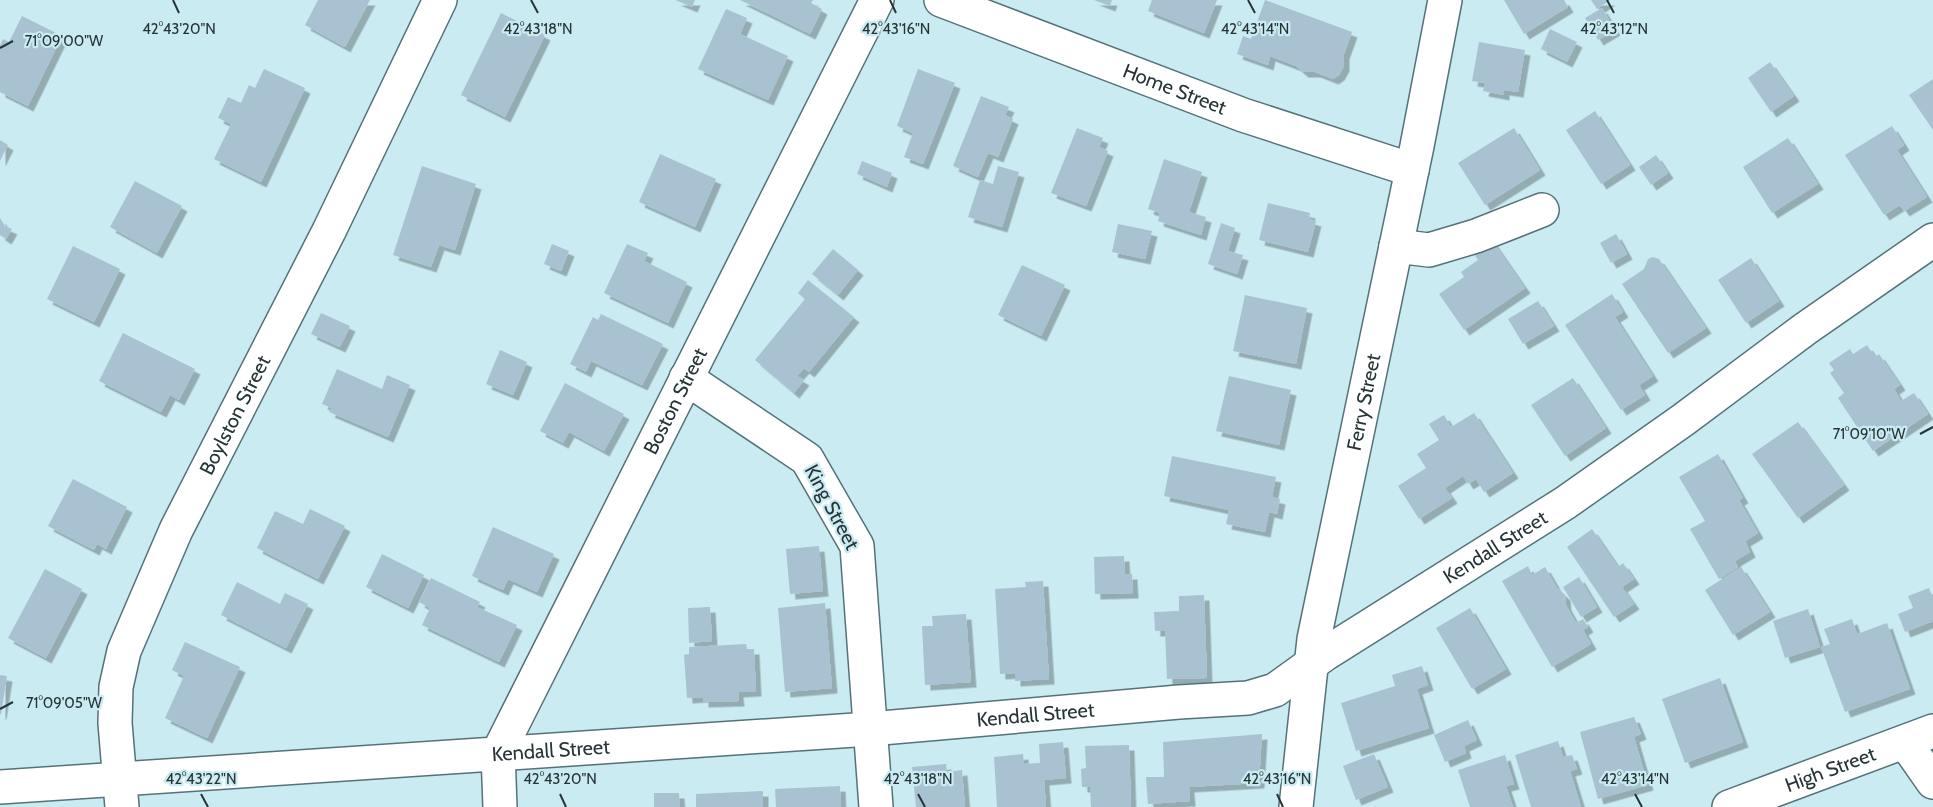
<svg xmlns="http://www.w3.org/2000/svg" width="1933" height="807" font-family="Cabin,sans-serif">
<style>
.building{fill:#a8c2d1;filter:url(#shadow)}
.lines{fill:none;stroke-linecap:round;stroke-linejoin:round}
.minor-casing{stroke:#557278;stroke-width:36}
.minor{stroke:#fff;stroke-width:33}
.ticks{fill:none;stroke:#273437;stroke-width:2}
.labels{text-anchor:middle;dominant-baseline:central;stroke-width:4.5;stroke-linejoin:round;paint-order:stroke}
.street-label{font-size:20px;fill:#273437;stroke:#caebf2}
.ticks-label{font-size:15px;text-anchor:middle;fill:#273437;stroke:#caebf2;stroke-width:4.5;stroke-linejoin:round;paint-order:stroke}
</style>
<defs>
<filter id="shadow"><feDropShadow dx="5.5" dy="5.5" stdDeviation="0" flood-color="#0004"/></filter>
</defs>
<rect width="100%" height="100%" fill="#caebf2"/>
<!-- building -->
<g class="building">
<path d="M318,0h52l-25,47 -40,-22z"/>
<path d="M675,0h20l-3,7z"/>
<path d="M740,0h73l-2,3 11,6 -12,25z"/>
<path d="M1094,0h18l-2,6z"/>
<path d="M1152,0h65l-13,33 -56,-22z"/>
<path d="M1265,0l87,32 -8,22v12l-5,9 -6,4 -18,-7h-12l-7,-6 -26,-10 -2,9 -31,-11 6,-18 8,3z"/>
<path d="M1504,0h60l4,7 -44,27z"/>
<path d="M1591,0h19l-13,9z"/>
<path d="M1602,8l13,22 -17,10 -13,-22z"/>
<path d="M726,9l21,9 -7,16 48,22 -20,44 -70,-31z"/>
<path d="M501,13l44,22 -40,82 -44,-22z"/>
<path d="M22,16l40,20 -34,70 -28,-14v-47l3,-6 6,3z"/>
<path d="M1550,29l27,13 -10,20 -26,-13z"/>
<path d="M1479,42l46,8 -7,42 -14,-2v5l-21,-4 2,-8 -13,-2z"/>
<path d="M1770,62l24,34 -23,16 -23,-34z"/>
<path d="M264,69l41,19 -44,94 -47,-23 17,-35 -13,-6 10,-21 13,6 8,-18 6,3z"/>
<path d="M918,69l37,14 -32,81 -19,-7 9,-24 -16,-7z"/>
<path d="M1933,79v51l-24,-35z"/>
<path d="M981,96l28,11 -4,8 8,4 -15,38 -10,-4 -10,24 -25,-11z"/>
<path d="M1595,111l35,54 -29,19 -35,-54z"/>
<path d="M1892,126l12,19 -7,5 30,47 -23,14 -4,-6 -16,10 -39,-60z"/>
<path d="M1077,128l26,10 -4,9 9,4 -22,55 -35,-13z"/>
<path d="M1514,128l26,42 -55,35 -27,-42z"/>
<path d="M1788,138l30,46 -46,29 -29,-46z"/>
<path d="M0,140l8,5 -8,16z"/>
<path d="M660,154l56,25 -21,48 -56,-25z"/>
<path d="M1656,155l12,18 -17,12 -12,-18z"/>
<path d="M1164,159l38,13 -13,40 17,5 -5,18 -43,-14 2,-8 -12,-4z"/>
<path d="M862,161l30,12 -5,14 -30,-13z"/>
<path d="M422,166l54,18 -21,66 -16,-5 -8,22 -38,-12z"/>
<path d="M998,166l21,6 -17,55 -34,-10 12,-37 13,4z"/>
<path d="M135,181l47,25 -25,47 -47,-26z"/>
<path d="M1268,203l42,10 -1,6 7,2 -8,31 -49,-12z"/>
<path d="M0,218l5,8 7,3 -6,10 -6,-4z"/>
<path d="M1221,223l14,5 -7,23 15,4 -6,19 -29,-10z"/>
<path d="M1118,224l34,7 -7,28 -33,-7z"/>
<path d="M1616,234l11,20 -16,9 -11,-20z"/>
<path d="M1491,239l34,49 -61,42 -25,-36 25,-17 -3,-5 17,-12 -6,-9z"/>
<path d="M552,244l17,7 -8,20 -17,-7z"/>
<path d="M627,244l21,9 -4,8 43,21 -19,41 -64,-30z"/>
<path d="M73,246l47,23 -26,53 -47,-23z"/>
<path d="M833,249l25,21 -20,25 -26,-21z"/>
<path d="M1653,257l6,2 47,69 -38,25 -46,-69 22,-15 4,-10z"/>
<path d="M1751,258l28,43 -33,22 -28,-43z"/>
<path d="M1022,265l43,20 -24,51 -43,-21z"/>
<path d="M808,280l46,37 -45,55 -5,-4 -7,8 7,4 -10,13 -39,-33 50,-61 -7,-6z"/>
<path d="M1612,294l11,18 -8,5 38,59 -14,9 6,10 -24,15 -56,-85z"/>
<path d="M1245,295l62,13 -11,56 -63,-13z"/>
<path d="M1538,301l16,25 -31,18 -15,-25z"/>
<path d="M321,313l29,13 -10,21 -29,-13z"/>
<path d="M601,314l62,30 -21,41 -51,-24 -5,11 -16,-8 23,-47 5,3z"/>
<path d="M123,333l72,36 -16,31 -9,-5 -9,17 -62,-31z"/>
<path d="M1867,345l8,12 4,-3 21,31 -6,4 7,12 13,-8 14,21 -55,37 -35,-53 6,-5 -14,-20 4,-3 -5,-7 21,-14 3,5z"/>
<path d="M500,350l27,12 -14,33 -27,-11z"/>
<path d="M337,369l45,20 5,-14 23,10 -22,52 -59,-25 3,-4 -10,-4z"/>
<path d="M1229,376l62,14 -12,55 -63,-14z"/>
<path d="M1573,378l33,50 -41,28 -34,-51z"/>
<path d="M565,383l59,31 -20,37 -35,-19 -6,11 -23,-12z"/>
<path d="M1474,413l39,60 -29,19 -8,-13 -8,5 -5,-8 -18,12 7,10 -33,21 -21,-33 28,-18 -9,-14 22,-14 -10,-16 15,-9 7,12z"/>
<path d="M1798,422l46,63 -46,33 -46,-64z"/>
<path d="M1718,454l25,44 -4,2 19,33 -13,8 5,11 -15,9 3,6 -19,12 -29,-50 15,-8 -26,-44z"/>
<path d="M1172,456l104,21 -4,20 8,2 -3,15 -8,-2 -4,20 -39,-8 3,-14 -65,-14z"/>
<path d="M73,479l54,28 -21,42 -9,-5 -3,6 -46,-24z"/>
<path d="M310,509l35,17 -27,53 -61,-31 18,-37 28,13z"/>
<path d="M493,527l61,27 -17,38 -29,-13 -5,11 -31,-14z"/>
<path d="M1592,529l26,38 5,-4 11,16 -12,8 12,17 -20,13 -47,-70z"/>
<path d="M819,546l4,45 -33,3 -4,-45z"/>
<path d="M382,554l42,21 -16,33 -42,-21z"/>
<path d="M1124,556l1,18h7l1,19 -38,1 -1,-37z"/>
<path d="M1528,566l4,9 13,-8 12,21 8,7 1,10 10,18 7,-4 5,8 -5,3 8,14 -39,23 -50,-86z"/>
<path d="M1741,567l29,45 -37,23 -28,-45z"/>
<path d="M45,569l37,20 -36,69 -38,-20z"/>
<path d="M1579,577l18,30 -16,10 -18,-30z"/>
<path d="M431,578l49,24 -3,5 40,18 -18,37 -77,-37 8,-17 -11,-6z"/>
<path d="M1043,581l6,98 -34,2v-8l-15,1 -5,-85 31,-2 -1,-5z"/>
<path d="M237,582l43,22 5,-11 23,11 -22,44 -65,-33z"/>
<path d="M1929,588l4,11v22l-28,11 -7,-18 15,-6 -5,-12z"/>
<path d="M1204,595l3,83 -40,1 -2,-48h-10l-1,-19 25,-1v-15z"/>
<path d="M825,603l7,85 -47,4 -7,-84z"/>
<path d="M710,607l2,34 -23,2 -1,-35z"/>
<path d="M1470,608l36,61 -34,20 -36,-61z"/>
<path d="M1808,609l12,38 -35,11 -12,-37z"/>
<path d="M966,614l5,68 -46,3 -3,-59h11l-1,-10z"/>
<path d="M1852,619l5,15 30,-11 23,66 -65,23 -24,-65 9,-3 -6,-15z"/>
<path d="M185,642l55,25 -33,71 -42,-20 19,-42 -12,-6z"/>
<path d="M746,644l1,5h7l2,42 -18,1 1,9 -36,1v-5l-16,1 -3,-43 5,-1v-7z"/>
<path d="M1422,666l6,19 -11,4 12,39 -73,23 -15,-48 54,-17 -3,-11z"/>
<path d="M0,675l7,1 -6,38h-1z"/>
<path d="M1720,678l23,64 -58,21 -23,-64z"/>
<path d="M1634,717l7,17 -7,3 14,48 -50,14 -18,-67z"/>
<path d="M1468,720l9,20 -13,6 2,7 -21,9 -11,-27z"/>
<path d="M1262,734l-3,49 -70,4 1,14 -42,3 -2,-27h18l-1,-35z"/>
<path d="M1558,741l5,16 9,-2 5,14 -7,2 11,36h-50l-16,-52z"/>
<path d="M1063,742l3,36 -22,2 2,27h-49l-3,-50 29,-3 1,10 16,-1 -1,-19z"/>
<path d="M1129,745l2,62h-40l-1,-20h-8l-1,-18 5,-1 -1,-22z"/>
<path d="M1374,754l14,33 -32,13 -13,-34z"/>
<path d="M1505,755l9,29 -8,2 7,21h-43l-12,-37z"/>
<path d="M946,764l1,8 15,-2 3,37h-49l-4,-40z"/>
<path d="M840,786l1,21h-65l-1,-18z"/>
<path d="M763,791v16h-67v-13z"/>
<path d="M654,793h25l1,14h-26z"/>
</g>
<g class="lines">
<!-- minor casing -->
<g class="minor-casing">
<g id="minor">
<path id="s1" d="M941,0l302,115 169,55"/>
<path d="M1396,246l33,4 47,-14 66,-26"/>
<path d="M686,378l121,81 50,87 19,261"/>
<path d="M1905,742l28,40"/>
<path id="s2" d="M0,787l870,-58 309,-27 69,-4 27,-8 50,-36 240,-151 118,-83 122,-91 128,-89"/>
<path id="s3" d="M122,807l-7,-84 1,-36 8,-36 52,-121 153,-299 111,-231"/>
<path id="s4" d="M500,807l-2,-54 379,-753"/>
<path id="s5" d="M1296,807l18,-168 103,-493 28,-146"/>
<path id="s6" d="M1729,807l204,-76"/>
</g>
</g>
<!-- minor -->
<use href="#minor" class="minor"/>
</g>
<!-- ticks -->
<path class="ticks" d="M173,0l6,13M531,0l7,13M890,0l6,13M1248,0l7,13M1607,0l7,13M0,48l13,-7M1920,434l13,-7M0,709l13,-7M201,794l7,13M560,794l6,13M918,794l7,13M1277,794l6,13M1635,794l7,13"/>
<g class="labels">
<!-- street labels -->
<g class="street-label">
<text stroke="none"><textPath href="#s1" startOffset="250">Home Street</textPath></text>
<text stroke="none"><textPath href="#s4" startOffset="448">Boston Street</textPath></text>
<text stroke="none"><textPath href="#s5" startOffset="411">Ferry Street</textPath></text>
<text stroke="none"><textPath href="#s3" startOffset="418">Boylston Street</textPath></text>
<text transform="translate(832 507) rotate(62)">King Street</text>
<text stroke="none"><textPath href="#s2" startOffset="1542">Kendall Street</textPath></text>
<text stroke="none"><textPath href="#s2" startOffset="1038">Kendall Street</textPath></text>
<text stroke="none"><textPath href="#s2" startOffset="552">Kendall Street</textPath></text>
<text stroke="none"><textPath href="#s6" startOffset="108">High Street</textPath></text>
</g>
</g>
<g class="ticks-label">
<text x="179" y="34">42°43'20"N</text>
<text x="538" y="34">42°43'18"N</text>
<text x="896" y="34">42°43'16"N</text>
<text x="1255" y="34">42°43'14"N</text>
<text x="1614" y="34">42°43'12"N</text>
<text x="64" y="46">71°09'00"W</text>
<text x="1869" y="439">71°09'10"W</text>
<text x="64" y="708">71°09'05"W</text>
<text x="201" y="784">42°43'22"N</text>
<text x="560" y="784">42°43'20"N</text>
<text x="918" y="784">42°43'18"N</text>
<text x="1277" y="784">42°43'16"N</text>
<text x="1635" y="784">42°43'14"N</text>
</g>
</svg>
